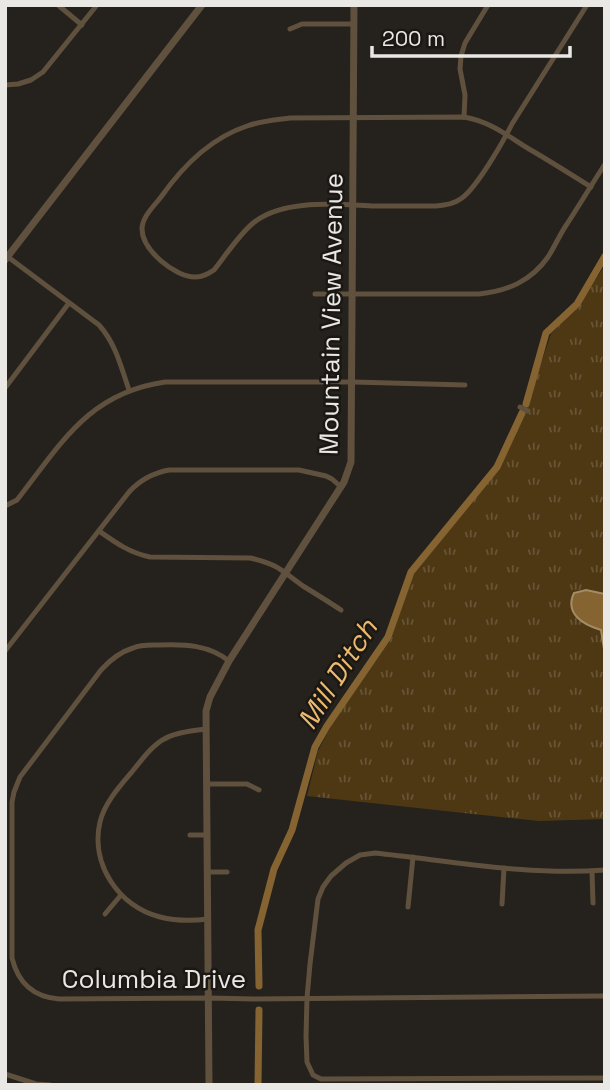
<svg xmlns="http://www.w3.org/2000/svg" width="610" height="1090" font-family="'Space Grotesk',sans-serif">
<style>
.grass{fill:url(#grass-tufts)}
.water{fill:#856431;stroke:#a38c67;stroke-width:2}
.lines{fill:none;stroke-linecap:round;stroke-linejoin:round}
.canal{stroke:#856431;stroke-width:7}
.minor{stroke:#5f513d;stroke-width:5}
.tertiary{stroke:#5f513d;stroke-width:7}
.labels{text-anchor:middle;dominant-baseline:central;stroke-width:5;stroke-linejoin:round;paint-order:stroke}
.street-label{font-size:26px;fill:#eae8e5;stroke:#1b1814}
.water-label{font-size:28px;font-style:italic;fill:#ecb96e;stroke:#1b1814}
</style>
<defs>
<pattern id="grass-tufts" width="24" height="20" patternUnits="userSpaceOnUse" patternTransform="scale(1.75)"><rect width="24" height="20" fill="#4e3814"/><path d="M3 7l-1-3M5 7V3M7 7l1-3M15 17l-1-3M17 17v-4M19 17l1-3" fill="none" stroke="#685536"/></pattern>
</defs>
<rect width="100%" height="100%" fill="#25211d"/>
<!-- grass -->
<path class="grass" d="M605,265v554l-66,2 -232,-25 11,-45 14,-27 59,-85 23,-66 84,-103 24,-51 29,-85 29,-31z"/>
<!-- water -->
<path class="water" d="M586,590l19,4v61l-4,-25c-17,-5 -37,-16 -27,-37z"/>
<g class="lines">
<!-- canal -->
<g class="canal">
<path d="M526,404l20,-71 31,-29 28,-48"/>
<path d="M259,986l-1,-56 16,-61 18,-39 23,-83 12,-21 61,-89 23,-65 86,-105 25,-54"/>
<path d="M258,1085l1,-75"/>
</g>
<!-- minor -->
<g class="minor">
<path d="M58,5l24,20"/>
<path d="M587,5l-75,119c-9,18 -35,63 -50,74 -8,6 -16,7 -26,8 -21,0 -43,0 -64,0 -37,-2 -91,-7 -120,18 -13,11 -27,32 -38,46 -6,4 -11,7 -19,7 -20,0 -53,-27 -53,-48 0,-12 12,-23 19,-32 21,-30 50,-59 86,-71 14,-5 28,-6 43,-8l174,-1c25,4 44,19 65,32 21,12 41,25 62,38"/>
<path d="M290,29l12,-5h52"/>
<path d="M5,85l13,-1 13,-4 12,-8 54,-67"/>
<path d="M464,117l1,-22 -5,-26 1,-13 4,-13 23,-38"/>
<path d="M8,257l91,68c17,19 22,42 30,65"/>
<path d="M315,294h164c29,-3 52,-13 69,-37 7,-11 12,-23 19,-33 13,-20 25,-40 38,-60"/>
<path d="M5,388l64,-85"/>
<path d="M520,407l8,4"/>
<path d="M5,506l12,-6c44,-56 71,-107 148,-118h188l112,3"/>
<path d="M99,531c17,12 31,22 51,26l100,1c28,6 32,13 53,28 13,8 26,16 38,24"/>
<path d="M5,651l124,-159c11,-12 24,-19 40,-22h130l27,6 6,3 9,8"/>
<path d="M229,661c-20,-16 -44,-17 -69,-16 -9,0 -18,-1 -27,3 -13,4 -23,12 -32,22l-81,107 -6,15 -2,10v156c6,25 22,39 47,41l150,-1 45,1 351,-3"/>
<path d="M206,729c-44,5 -48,10 -75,44 -12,14 -27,31 -31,49 -10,42 19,85 60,95 16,4 32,4 48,2"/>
<path d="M207,784h40l12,6"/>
<path d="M190,835h17"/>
<path d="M605,870c-77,6 -154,-9 -230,-17l-15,2 -14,8 -15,13 -8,11 -5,12 -8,65 -3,34 -1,38 1,26 6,13 8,4 284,-1"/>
<path d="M592,871l1,32"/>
<path d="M207,872h20"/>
<path d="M502,904l2,-36"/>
<path d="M408,907l5,-50"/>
<path d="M105,914l16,-19"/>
<path d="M5,1074l31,10 14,1"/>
</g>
<!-- tertiary -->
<g class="tertiary">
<path d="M5,260l197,-255"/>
<path d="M209,1085l-3,-374 4,-14 19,-36 115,-179 7,-20 3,-457"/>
</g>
</g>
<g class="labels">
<!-- street labels -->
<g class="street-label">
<text transform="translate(331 314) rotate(-89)">Mountain View Avenue</text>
<text x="154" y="979">Columbia Drive</text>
</g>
<!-- water labels -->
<g class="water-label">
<text transform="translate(337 674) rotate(-58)">Mill Ditch</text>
</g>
</g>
<!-- border -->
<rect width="610" height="1090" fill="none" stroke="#eae8e5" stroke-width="14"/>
<!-- scale -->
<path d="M372 46v10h198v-10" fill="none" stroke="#eae8e5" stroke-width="3.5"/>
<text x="382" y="46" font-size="21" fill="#eae8e5" stroke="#1b1814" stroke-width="5" paint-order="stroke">200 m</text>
</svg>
